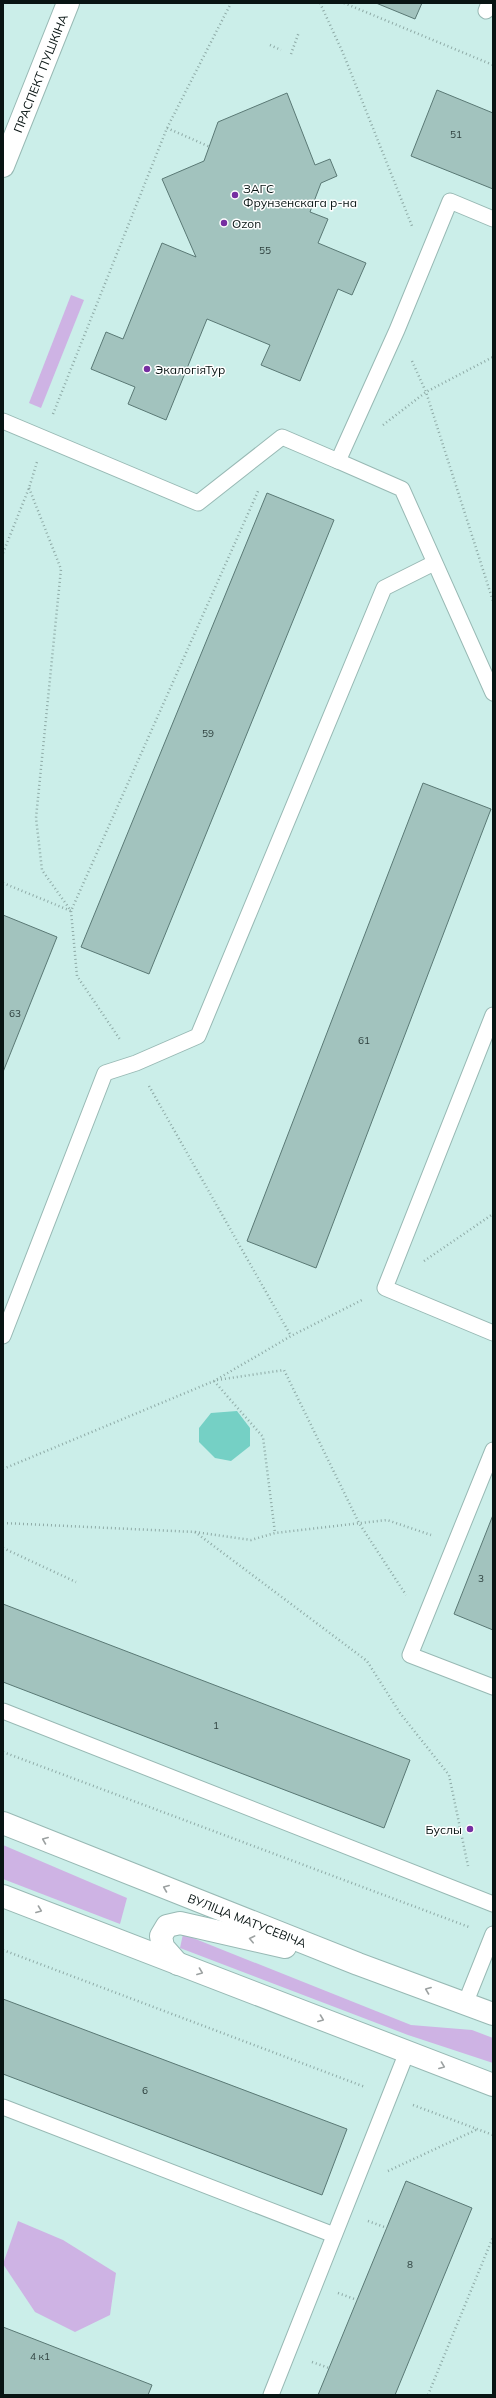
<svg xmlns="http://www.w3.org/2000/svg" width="496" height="2398" font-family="Mulish,sans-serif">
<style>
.green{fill:#ceb3e4}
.water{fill:#75d0c5}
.building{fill:#a2c3be;stroke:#5a7975}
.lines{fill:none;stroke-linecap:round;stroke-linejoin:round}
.lane-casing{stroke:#98b9b4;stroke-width:17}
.secondary-casing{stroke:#98b9b4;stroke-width:24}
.primary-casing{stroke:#98b9b4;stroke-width:24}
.path{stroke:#8eaaa6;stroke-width:2.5;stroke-dasharray:1 3;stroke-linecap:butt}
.lane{stroke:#fff;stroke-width:15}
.secondary{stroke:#fff;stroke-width:22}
.primary{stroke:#fff;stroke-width:22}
.oneway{stroke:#9ca1a1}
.poi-dot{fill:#762ea1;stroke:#fff;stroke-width:1.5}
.labels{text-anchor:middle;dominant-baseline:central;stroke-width:3;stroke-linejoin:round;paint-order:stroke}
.number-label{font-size:10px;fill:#2e403e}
.street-label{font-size:12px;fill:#081413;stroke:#fff}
.poi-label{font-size:12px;fill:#081413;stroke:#fff;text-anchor:start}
</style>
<rect width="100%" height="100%" fill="#cbeee9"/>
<!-- green -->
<g class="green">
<path d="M71,295l13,5 -43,108 -12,-5z"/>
<path d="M3,1845l124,53 -7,26 -117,-45z"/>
<path d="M183,1934l228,91 61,5 21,8v25l-85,-28 -228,-87z"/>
<path d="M18,2221l45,19 53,33 -6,42 -35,17 -40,-20 -32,-48z"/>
</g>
<!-- water -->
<path class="water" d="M237,1411l13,17v18l-19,15 -16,-3 -16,-16v-14l12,-15z"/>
<!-- building -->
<g class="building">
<path d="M376,3h46l-7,16z"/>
<path d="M437,90l56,23v76l-82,-33z"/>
<path d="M287,93l28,72 15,-6 7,17 -16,7 -11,29 18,7 -10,24 48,20 -14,32 -14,-6 -38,92 -39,-16 9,-20 -63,-26 -41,101 -38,-16 7,-17 -44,-18 15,-37 17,7 39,-96 34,14 -34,-78 42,-18 14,-39z"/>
<path d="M267,493l67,27 -185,454 -68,-27z"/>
<path d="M423,783l68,26 -175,459 -69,-27z"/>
<path d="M3,915l54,22 -54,135z"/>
<path d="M493,1515v115l-39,-16z"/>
<path d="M3,1604l407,156 -26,68 -381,-146z"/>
<path d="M3,1999l344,130 -25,66 -319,-121z"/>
<path d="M406,2181l66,27 -77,187h-77z"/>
<path d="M3,2327l149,58 -4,10h-145z"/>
</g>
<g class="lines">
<!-- lane casing -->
<g class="lane-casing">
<g id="lane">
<path d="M486,11l3,-8"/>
<path d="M3,421l195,82 84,-66 56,24 59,-131 53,-129 43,18"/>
<path d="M338,461l64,28 91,204"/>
<path d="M493,1015l-108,273 108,45"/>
<path d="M3,1336l102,-263 31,-10 62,-27 186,-448 50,-25"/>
<path d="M493,1450l-83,205 83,32"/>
<path d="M3,1711l490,193"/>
<path d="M465,2004l28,-70"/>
<path d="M3,2107l331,128"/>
<path d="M271,2395l136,-343"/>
</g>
</g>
<!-- secondary casing -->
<g class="secondary-casing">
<g id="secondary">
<path id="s1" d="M3,1823l355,141 135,50"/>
<path d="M3,1896l490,189"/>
<path d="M178,1964l-15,-17 -2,-11 6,-10 13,-3 105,24"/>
</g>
</g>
<!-- primary casing -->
<g class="primary-casing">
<g id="primary">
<path id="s2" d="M3,166l65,-163"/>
</g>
</g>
<!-- path -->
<g class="path">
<path d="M320,3l23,50 69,173"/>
<path d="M344,3l149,62"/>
<path d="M270,45l11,5"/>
<path d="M291,54l8,-22"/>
<path d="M167,128l43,19"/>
<path d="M412,361l14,31 67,209"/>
<path d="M53,414l114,-286 64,-125"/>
<path d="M383,425l43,-33 67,-35"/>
<path d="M29,488l32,81 -25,249 6,52 29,41 6,65 44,65"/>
<path d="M3,553l26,-65 8,-26"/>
<path d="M3,883l68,28 188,-422"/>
<path d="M149,1086l142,250"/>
<path d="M424,1261l69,-47"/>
<path d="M217,1380l67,-10 75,153 47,72"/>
<path d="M214,1381l49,56 12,96"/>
<path d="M3,1469l211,-88 77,-45 71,-36"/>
<path d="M3,1523l192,9 172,129 33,52 49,62 19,91"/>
<path d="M195,1532l56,8 24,-7 112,-13 44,15"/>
<path d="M3,1548l73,34"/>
<path d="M3,1752l466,175"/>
<path d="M3,1950l362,137"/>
<path d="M413,2105l80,30"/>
<path d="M388,2171l90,-42"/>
<path d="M368,2221l19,7"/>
<path d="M338,2293l19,7"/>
<path d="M312,2362l17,6"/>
<path d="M428,2395l65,-158"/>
</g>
<!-- lane -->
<use href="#lane" class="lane"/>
<!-- secondary -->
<use href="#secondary" class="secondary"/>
<!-- primary -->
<use href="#primary" class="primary"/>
</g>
<!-- one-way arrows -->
<defs><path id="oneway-chevron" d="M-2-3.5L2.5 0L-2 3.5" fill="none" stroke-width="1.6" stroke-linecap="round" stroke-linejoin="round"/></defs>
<g class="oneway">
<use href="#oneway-chevron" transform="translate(45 1840) rotate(-158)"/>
<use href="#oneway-chevron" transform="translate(166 1888) rotate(-158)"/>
<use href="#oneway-chevron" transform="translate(39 1910) rotate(21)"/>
<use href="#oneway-chevron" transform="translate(252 1939) rotate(-167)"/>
<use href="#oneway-chevron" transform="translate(200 1972) rotate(21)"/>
<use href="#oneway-chevron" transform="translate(428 1990) rotate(-159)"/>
<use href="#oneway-chevron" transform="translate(321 2019) rotate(21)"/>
<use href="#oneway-chevron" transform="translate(442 2066) rotate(21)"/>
</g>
<!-- markers -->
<g class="poi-dot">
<circle cx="235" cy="195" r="4"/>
<circle cx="224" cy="223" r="4"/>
<circle cx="147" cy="369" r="4"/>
<circle cx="470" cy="1829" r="4"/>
</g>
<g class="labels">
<!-- number labels -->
<g class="number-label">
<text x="456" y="134">51</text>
<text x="265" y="250">55</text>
<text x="208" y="733">59</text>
<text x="15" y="1013">63</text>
<text x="364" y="1040">61</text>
<text x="481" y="1578">3</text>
<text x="216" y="1725">1</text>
<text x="145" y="2090">6</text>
<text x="410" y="2264">8</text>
<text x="40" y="2356">4 к1</text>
</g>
<!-- street labels -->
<g class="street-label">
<text stroke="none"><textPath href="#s2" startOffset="100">ПРАСПЕКТ ПУШКІНА</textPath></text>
<text stroke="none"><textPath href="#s1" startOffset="263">ВУЛІЦА МАТУСЕВІЧА</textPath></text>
</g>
<!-- poi labels -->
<g class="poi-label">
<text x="243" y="188">ЗАГС<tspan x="243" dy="14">Фрунзенскага р-на</tspan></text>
<text x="232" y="223">Ozon</text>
<text x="155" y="369">ЭкалогіяТур</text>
<text x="462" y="1829" text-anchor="end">Буслы</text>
</g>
</g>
<!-- border -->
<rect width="496" height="2398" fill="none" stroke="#081413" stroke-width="8"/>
</svg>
